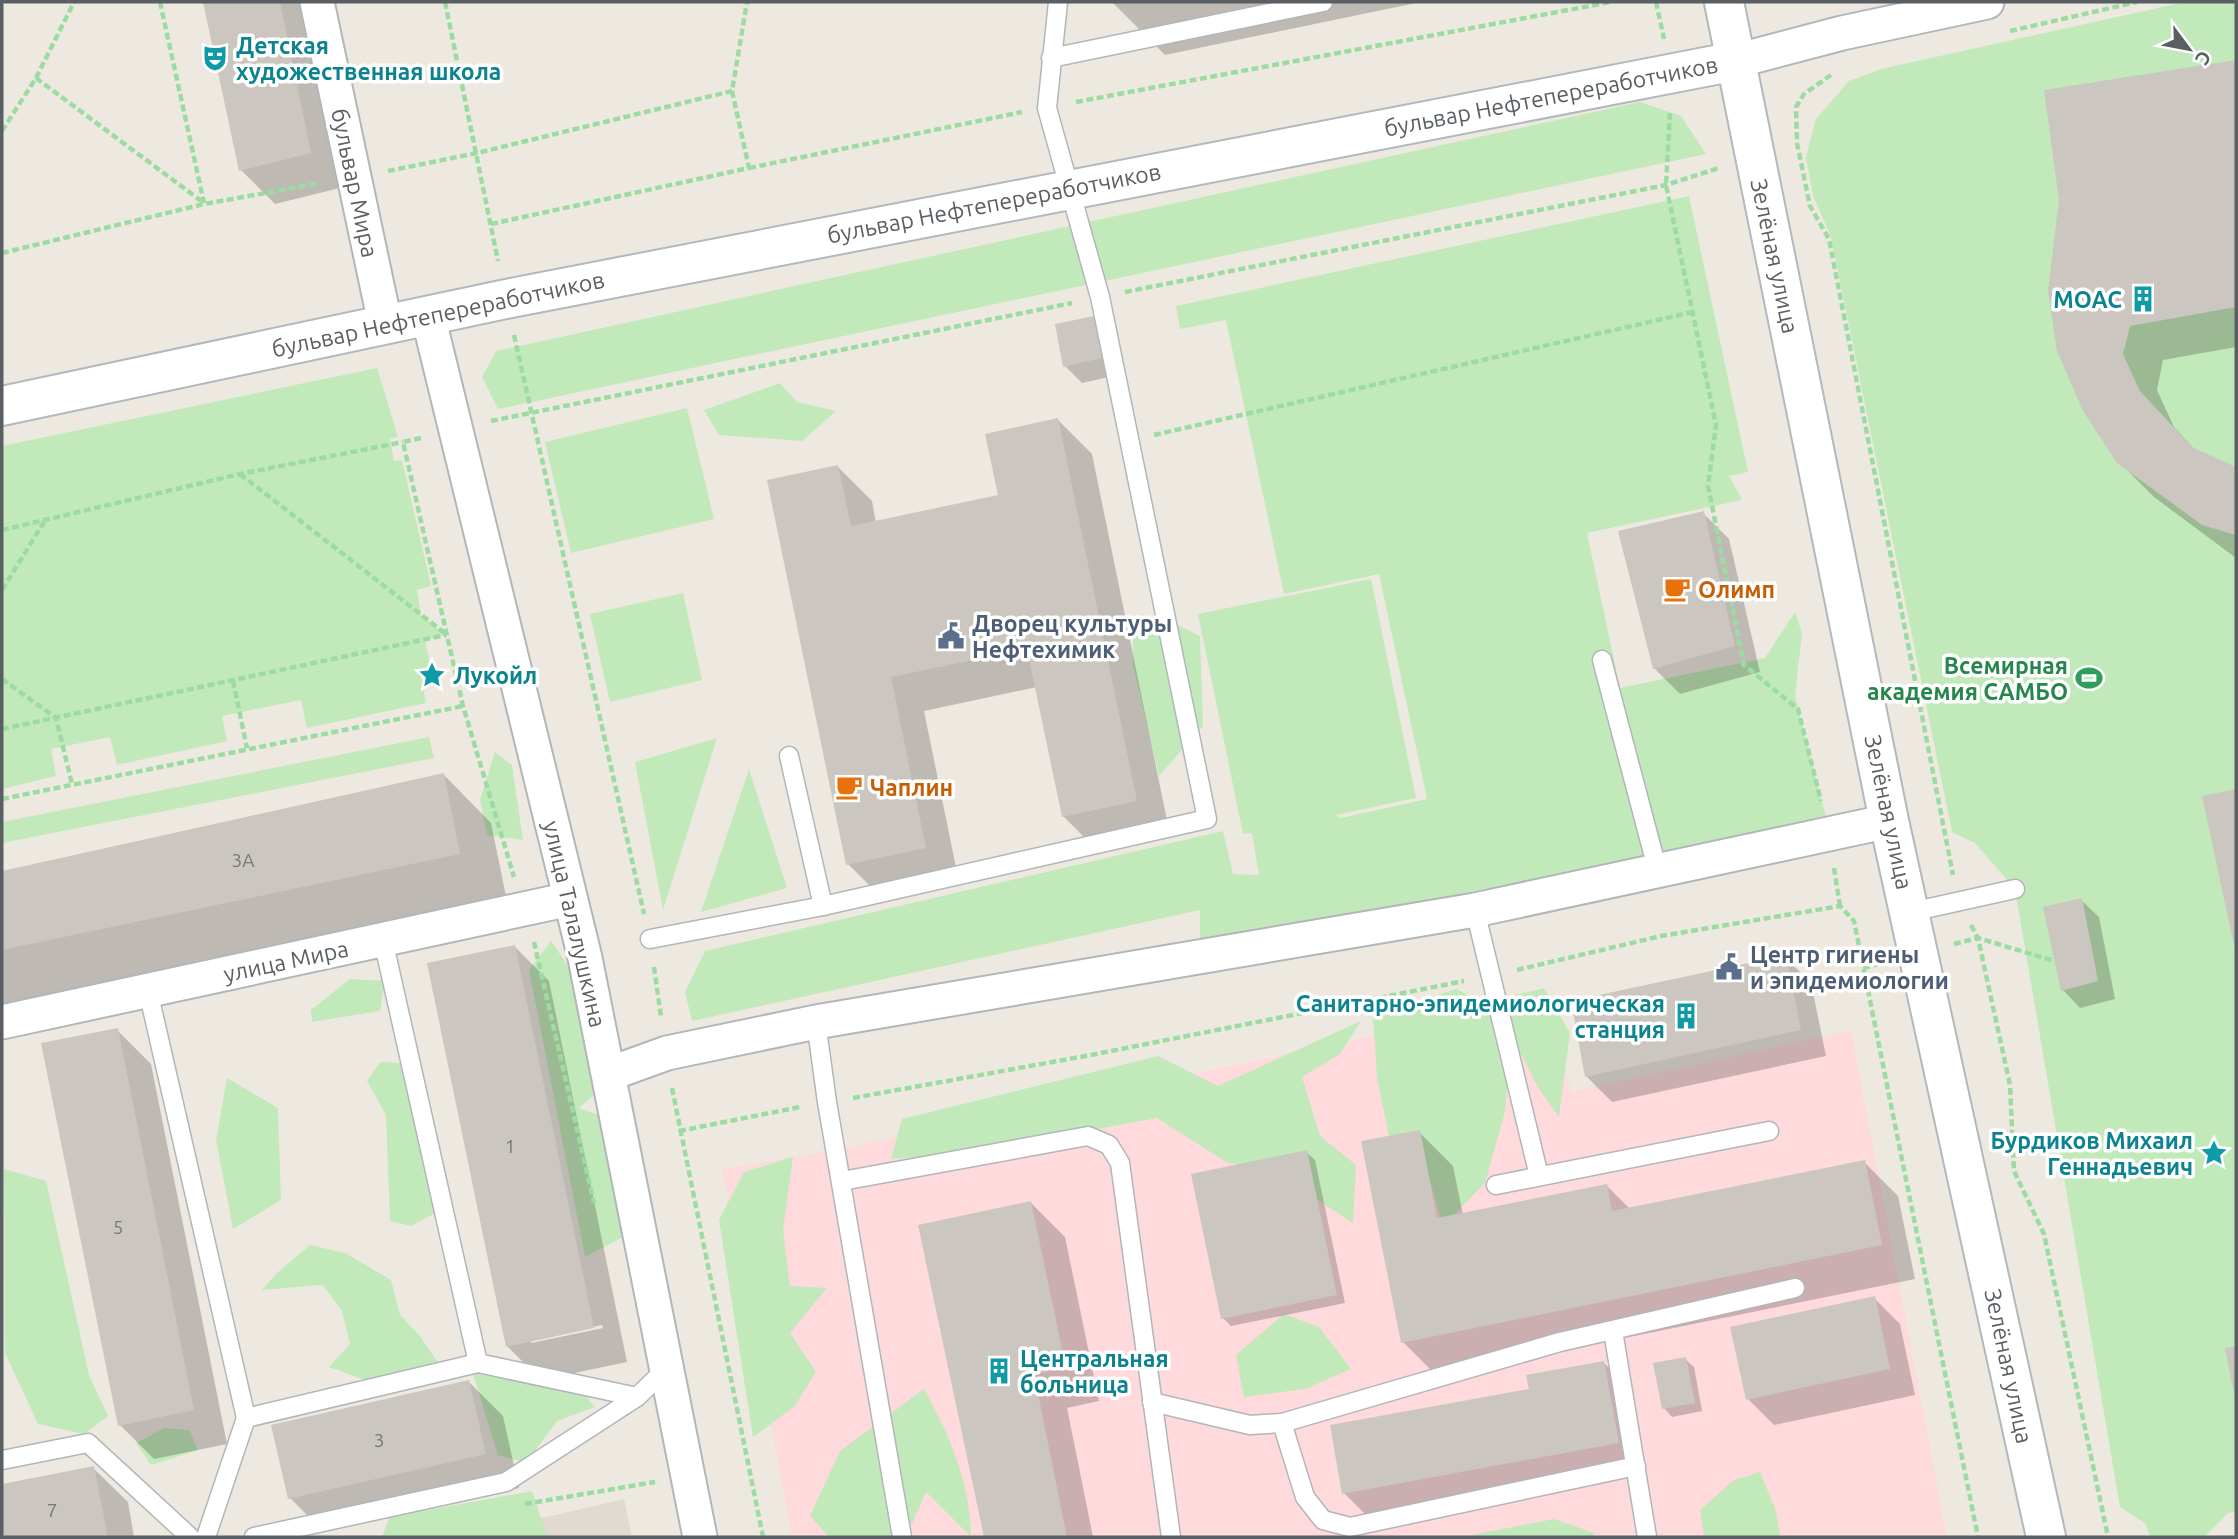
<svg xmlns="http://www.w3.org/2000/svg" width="2238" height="1539" font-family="Ubuntu,sans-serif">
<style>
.education{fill:#e0dad1}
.medical{fill:#fedadc}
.green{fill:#c2e9ba}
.shadow{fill:#0003;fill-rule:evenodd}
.building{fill:#cbc6bf}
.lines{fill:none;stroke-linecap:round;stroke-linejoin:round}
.lane-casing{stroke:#b2b6ba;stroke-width:21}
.street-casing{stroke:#b2b6ba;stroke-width:37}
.secondary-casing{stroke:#b2b8bd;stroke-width:42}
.path{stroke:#9cdca2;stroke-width:4.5;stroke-dasharray:7 3.5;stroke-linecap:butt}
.lane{stroke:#fff;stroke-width:18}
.street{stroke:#fff;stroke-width:33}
.secondary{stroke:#fff;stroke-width:38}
.labels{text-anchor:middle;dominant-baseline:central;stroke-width:7;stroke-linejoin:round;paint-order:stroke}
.number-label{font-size:19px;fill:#76797a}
.culture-label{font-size:23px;font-weight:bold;fill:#0d838f;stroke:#fff;text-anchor:start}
.street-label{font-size:23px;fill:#595f63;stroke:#fff}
.food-label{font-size:23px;font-weight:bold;fill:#c56008;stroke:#fff;text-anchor:start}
.service-label{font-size:23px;font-weight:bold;fill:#4e5e75;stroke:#fff;text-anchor:start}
.leisure-label{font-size:23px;font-weight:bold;fill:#27864d;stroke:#fff;text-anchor:end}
</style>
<rect width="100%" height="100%" fill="#eee9e0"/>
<!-- education -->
<path class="education" d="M624,1499l8,38h-172z"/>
<!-- medical -->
<path class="medical" d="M1547,999l24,93 280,-62 96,507h-1155l-70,-368 113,-19z"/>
<!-- green -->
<g class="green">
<path d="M2185,2h51v1510l-8,1 -24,24h-54l-4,-13 -26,-17 -105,-618 -40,-46 -23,-11 -121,-595 -18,-41 -7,-39 10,-38 33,-38 32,-12z"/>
<path d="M1640,102l41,14 25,38 -1208,255 -16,-32 14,-26z"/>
<path d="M1689,196l59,276 -19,4 13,24 -155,33 33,155 145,-30 30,-46 7,21 -7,63 32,125 -555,110 -2,-5 -70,13v-29l-508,111 -7,-29 20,-41 518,-120 10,43 26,1 -7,-42 -9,1 -45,-220 173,-35 45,219 -80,17 5,3 86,-19 -48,-225 -95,20 -58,-274 -46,9 -4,-23z"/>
<path d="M377,368l21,69 -8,2 4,22 8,-1 29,126 -14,4 4,25 25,20 -21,5 7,35 -11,2 5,26 -119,25 -6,-28 -79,16 5,25 -110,24 -7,-28 -59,12 5,27 -54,13v-343z"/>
<path d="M780,383l17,19 39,9 -34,30 -83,-6 -15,-25z"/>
<path d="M687,408l27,111 -143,34 -26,-111z"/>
<path d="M683,593l19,87 -92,22 -20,-88z"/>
<path d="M1133,620h35l32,16 3,90 -44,50 -26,-111z"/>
<path d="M429,737l5,21 -432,85v-21z"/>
<path d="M717,738l-54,172 -28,-148z"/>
<path d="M495,752l17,13 11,75 -36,-5 -7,-35z"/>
<path d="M749,769l38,119 -86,24z"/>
<path d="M551,941l26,38 27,107 -25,22 37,13 11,114 -42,22 -56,-287z"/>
<path d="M350,979l35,2 -5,30 -68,11 -1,-12z"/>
<path d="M1544,988l26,45 -11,84 -20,-28 -27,-53 -7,76 -20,71 -42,43 -23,-81 -30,-4 -13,-63 -4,-62 83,-27 27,14z"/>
<path d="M1361,1021l-21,33 -38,23 18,59 36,29 -3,58 -73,-48 -54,-13 -69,-44 -185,34 -81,7 11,-40 256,-63 60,30z"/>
<path d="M380,1062l39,2 30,142 -38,20 -21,-5 -4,-106 -19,-34z"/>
<path d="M227,1078l51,30 3,92 -48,29 -17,-89z"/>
<path d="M793,1157l-10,73 7,56 37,2 -37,45 26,39 -22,35 -41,30 -34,-217 25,-48z"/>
<path d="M4,1169l42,12 43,194 19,41 -24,18 -46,-10 -33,-71z"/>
<path d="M310,1245l35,8 46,27 9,35 19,20 29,42 -49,15 -70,-25 21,-23 -8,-33 -19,-26 -61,5 15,-17z"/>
<path d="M1284,1314l35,13 32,42 -46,20 -61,8 -8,-42z"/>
<path d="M472,1371l111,22 12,14 -38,14 -31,42 -28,-8z"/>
<path d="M924,1389c25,44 47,97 47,148l-45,-45 -20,45h-77l-19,-21 30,-65z"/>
<path d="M164,1428l25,2 9,20 -47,15 -15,-22z"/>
<path d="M1760,1472l16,39 4,26h-76l-4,-27 34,-30z"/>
<path d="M532,1491l15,46h-165l8,-20z"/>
<path d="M1554,1519l40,14v4h-119l1,-3z"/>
</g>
<!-- shadow -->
<g class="shadow">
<path d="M205,2h100l39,185 -69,17 -34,-34z"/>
<path d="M1112,2h309l-256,53z"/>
<path d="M2236,62v285l-73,13 -6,30 17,37 21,23 41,19v89l-82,-61 -35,-35 -59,-262 -14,-109z"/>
<path d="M1093,318l17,17 8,40 -36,8 -17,-17z"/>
<path d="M1058,420l34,34 78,381 -73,15 -34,-34 -26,-129 -113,24 35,171 -77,16 -34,-34 -10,-397 34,34 4,22 125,-26z"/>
<path d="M1703,513l26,26 31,133 -80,22 -26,-26z"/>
<path d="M444,775l47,48 16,78 -505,107v-136z"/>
<path d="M2236,790v157l-32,-150z"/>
<path d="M2081,900l18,17 16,82 -35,9 -17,-18z"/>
<path d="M515,947l34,34 78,381 -86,18 -34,-34zM602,1325l1,3 -72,15v-3z"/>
<path d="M1785,957l26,26 15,73 -214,46 -26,-26z"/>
<path d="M117,1030l34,34 76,380 -73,15 -34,-34z"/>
<path d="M1419,1132l34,34 10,49 144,-29 23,23 234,-47 34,34 17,83 -478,97 -34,-34z"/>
<path d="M1306,1152l9,8 30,143 -114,23 -8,-8z"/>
<path d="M1031,1203l34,34 34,164 -32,7 26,129h-108l-65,-310z"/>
<path d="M1874,1298l26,26 15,71 -141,30 -26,-26z"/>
<path d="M1685,1359l9,8 8,44 -30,6 -8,-9z"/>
<path d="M1603,1362l26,27 15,80 -274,50 -26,-26 187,-103z"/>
<path d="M469,1382l34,34 16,72 -195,44 -34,-34z"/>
<path d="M93,1468l35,34 6,35h-132v-51z"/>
</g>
<!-- building -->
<g class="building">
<path d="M203,2h77l31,151 -72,18z"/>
<path d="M2236,60v247l-106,19 -7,28 17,37 52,56 44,20v68l-34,-10 -85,-62 -34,-52 -26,-60 -9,-60 11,-91 -15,-110z"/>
<path d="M1094,316l8,42 -39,9 -8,-43z"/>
<path d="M1058,418l79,383 -75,16 -35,-168 -136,28 35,171 -80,17 -79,-385 71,-15 13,61 147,-31 -13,-61z"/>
<path d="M1704,511l31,135 -82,23 -35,-138z"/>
<path d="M444,773l16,81 -458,96v-79z"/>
<path d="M2236,789v161h-1l-33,-154z"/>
<path d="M2082,898l16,83 -37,10 -18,-84z"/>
<path d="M515,945l79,383 -88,19 -79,-384z"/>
<path d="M1786,955l15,75 -216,47 -14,-76z"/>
<path d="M118,1028l76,382 -76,16 -77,-383z"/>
<path d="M1420,1130l17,88 170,-34 5,27 253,-51 17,85 -481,98 -40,-202z"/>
<path d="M1307,1150l30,145 -116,24 -30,-145z"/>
<path d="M1031,1201l35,167 -32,6 33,163h-83l-66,-312z"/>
<path d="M1875,1296l15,73 -144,31 -16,-73z"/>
<path d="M2236,1346v53h-1l-10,-51z"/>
<path d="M1686,1357l9,46 -33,6 -9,-46z"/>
<path d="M1604,1361l15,82 -277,51 -12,-69 199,-36 -3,-14z"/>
<path d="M469,1380l17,74 -198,45 -17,-74z"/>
<path d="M94,1466l14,71h-106v-53z"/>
</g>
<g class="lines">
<!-- lane casing -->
<g class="lane-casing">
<g id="lane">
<path d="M1051,58l272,-56"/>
<path d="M1602,660l56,212"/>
<path d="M789,756l34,150"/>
<path d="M1475,910l64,266"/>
<path d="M1911,912l104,-23"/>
<path d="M650,939l173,-33 384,-87 -107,-522 -53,-189 11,-106"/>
<path d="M383,940l95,423 159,34"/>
<path d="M148,991l98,427"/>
<path d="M816,1022l11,80 75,435"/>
<path d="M842,1181l246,-45 21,9 11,18 51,374"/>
<path d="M1496,1185l273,-54"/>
<path d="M1613,1331l34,206"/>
<path d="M1152,1402l98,23 32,-2 278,-81 235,-54"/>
<path d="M1282,1423l23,74 18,23 27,7 286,-61"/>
<path d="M2,1460l86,-17 102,94"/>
<path d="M206,1537l40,-119 232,-55"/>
<path d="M254,1537l252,-55 131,-85 30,-29"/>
</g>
</g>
<!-- street casing -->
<g class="street-casing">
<g id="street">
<path d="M317,2l68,321"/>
<path d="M1736,61l106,-28 145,-31"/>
<path d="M428,316l157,642 115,579"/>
<path d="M2,1022l568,-123"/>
<path d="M609,1074l58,-21 149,-31 659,-112 414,-89"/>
</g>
</g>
<!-- secondary casing -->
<g class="secondary-casing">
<g id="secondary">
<path d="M1724,2l165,819 157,716"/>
<path d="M2,406l504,-107 1230,-238"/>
</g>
</g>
<!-- path -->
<g class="path">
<path d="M160,2l44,201"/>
<path d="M445,2l53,259"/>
<path d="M1656,2l8,37"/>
<path d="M2010,31l127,-29"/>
<path d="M1831,75l-27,19 -8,13 1,36 13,63 19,33 124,636"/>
<path d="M36,78l38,-76"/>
<path d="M1076,102l535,-100"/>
<path d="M1670,113l-4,72 50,240 -8,61 36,179 54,44 23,92"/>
<path d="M2,131l34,-53 168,125"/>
<path d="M749,168l273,-56"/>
<path d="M388,171l89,-18 255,-62"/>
<path d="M491,224l258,-56 -17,-77 15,-89"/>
<path d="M2,253l202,-49 117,-21"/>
<path d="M1125,292l541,-107 53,-17"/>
<path d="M514,335l130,579"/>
<path d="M491,421l581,-118"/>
<path d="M1154,435l539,-123"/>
<path d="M421,438l-18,4 60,264 51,171"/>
<path d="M240,474l206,160"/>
<path d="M2,530l238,-56 163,-32"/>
<path d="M2,590l42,-68"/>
<path d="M2,679l54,39 16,66"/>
<path d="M233,681l14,67"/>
<path d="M2,729l444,-94"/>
<path d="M2,799l461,-93"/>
<path d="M1834,868l6,38"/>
<path d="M1971,925l7,13 32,147 4,86 30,63 64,303"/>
<path d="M534,942l60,261"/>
<path d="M1954,944l24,-6 76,23"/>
<path d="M654,967l7,50"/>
<path d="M1863,968l19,-5"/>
<path d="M1517,970l144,-34 179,-30 14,15 124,616"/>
<path d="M672,1088l91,449"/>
<path d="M853,1098l238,-43 373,-74"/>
<path d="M679,1131l121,-24"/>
<path d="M525,1504l130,-22"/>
</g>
<!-- lane -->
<use href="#lane" class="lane"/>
<!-- street -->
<use href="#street" class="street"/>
<!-- secondary -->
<use href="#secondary" class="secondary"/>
</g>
<!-- icons -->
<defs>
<g id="theatre-bare" transform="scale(2.1)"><path d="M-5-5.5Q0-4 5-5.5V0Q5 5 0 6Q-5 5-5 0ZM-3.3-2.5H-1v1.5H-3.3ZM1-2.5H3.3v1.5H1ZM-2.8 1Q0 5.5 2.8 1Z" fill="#0f9aa8" stroke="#fff" stroke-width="2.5" paint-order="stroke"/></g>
<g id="building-bare" transform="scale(2.1)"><path d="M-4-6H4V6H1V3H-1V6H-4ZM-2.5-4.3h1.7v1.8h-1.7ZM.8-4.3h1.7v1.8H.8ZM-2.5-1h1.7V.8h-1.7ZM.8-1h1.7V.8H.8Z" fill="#0f9aa8" stroke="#fff" stroke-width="2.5" paint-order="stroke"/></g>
<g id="cafe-bare" transform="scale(2.1)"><path d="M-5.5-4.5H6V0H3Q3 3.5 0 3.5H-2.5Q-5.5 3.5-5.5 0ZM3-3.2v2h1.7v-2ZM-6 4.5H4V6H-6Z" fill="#e8710a" stroke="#fff" stroke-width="2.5" paint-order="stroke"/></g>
<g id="civic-bare" transform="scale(2.1)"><path d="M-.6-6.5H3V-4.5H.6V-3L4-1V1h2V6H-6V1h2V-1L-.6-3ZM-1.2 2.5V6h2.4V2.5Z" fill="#5c6f8a" stroke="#fff" stroke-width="2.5" paint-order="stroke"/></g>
<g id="sight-bare" transform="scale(2.1)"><path d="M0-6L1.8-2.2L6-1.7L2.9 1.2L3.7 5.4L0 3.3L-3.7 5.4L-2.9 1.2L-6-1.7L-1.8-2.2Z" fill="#0f9aa8" stroke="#fff" stroke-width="2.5" paint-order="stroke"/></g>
<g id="stadium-bare" transform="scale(2.1)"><path d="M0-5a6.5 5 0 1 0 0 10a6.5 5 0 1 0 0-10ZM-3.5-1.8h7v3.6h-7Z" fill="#2e9e5b" stroke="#fff" stroke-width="2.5" paint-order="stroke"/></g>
</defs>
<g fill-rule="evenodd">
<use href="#theatre-bare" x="215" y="58"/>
<use href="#building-bare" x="2143" y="299"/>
<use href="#cafe-bare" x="1677" y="589"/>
<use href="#civic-bare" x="951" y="636"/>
<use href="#sight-bare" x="432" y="675"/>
<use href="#stadium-bare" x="2089" y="678"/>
<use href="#cafe-bare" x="849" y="787"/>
<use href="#civic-bare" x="1729" y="967"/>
<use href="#building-bare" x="1686" y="1016"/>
<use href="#sight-bare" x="2214" y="1153"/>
<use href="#building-bare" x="999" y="1371"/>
</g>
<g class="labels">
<!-- number labels -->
<g class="number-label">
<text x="243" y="860">3А</text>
<text x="510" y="1146">1</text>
<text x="118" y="1227">5</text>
<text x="379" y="1440">3</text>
<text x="52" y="1510">7</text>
</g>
<!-- culture labels -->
<g class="culture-label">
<text x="236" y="45">Детская<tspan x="236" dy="26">художественная школа</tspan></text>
<text x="2122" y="299" text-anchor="end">МОАС</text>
<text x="453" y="675">Лукойл</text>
<text x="1665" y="1003" text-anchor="end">Санитарно-эпидемиологическая<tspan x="1665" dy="26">станция</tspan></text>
<text x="2193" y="1140" text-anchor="end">Бурдиков Михаил<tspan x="2193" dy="26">Геннадьевич</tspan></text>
<text x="1020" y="1358">Центральная<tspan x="1020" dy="26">больница</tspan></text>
</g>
<!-- street labels -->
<g class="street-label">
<text transform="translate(1551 96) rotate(-11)">бульвар Нефтепереработчиков</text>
<text transform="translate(355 183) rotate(78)">бульвар Мира</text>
<text transform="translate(994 203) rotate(-11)">бульвар Нефтепереработчиков</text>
<text transform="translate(1775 256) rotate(78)">Зелёная улица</text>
<text transform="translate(438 314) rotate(-12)">бульвар Нефтепереработчиков</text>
<text transform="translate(1889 812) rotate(78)">Зелёная улица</text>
<text transform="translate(575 924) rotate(77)">улица Талалушкина</text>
<text transform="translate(286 961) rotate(-12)">улица Мира</text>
<text transform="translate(2009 1366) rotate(78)">Зелёная улица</text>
</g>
<!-- food labels -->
<g class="food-label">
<text x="1698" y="589">Олимп</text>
<text x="870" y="787">Чаплин</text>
</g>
<!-- service labels -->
<g class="service-label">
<text x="972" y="623">Дворец культуры<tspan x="972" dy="26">Нефтехимик</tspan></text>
<text x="1750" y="954">Центр гигиены<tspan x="1750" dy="26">и эпидемиологии</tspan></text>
</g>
<!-- leisure labels -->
<g class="leisure-label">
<text x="2068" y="665">Всемирная<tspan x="2068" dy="26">академия САМБО</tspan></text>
</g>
</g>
<!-- border -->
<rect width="2238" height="1539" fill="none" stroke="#595f63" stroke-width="7"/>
<!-- north arrow -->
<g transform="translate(2189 49) rotate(122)" stroke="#ffffff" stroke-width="5" paint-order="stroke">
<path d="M0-5L12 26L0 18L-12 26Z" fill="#595f63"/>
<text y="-10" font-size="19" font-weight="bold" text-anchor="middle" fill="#595f63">С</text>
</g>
</svg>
